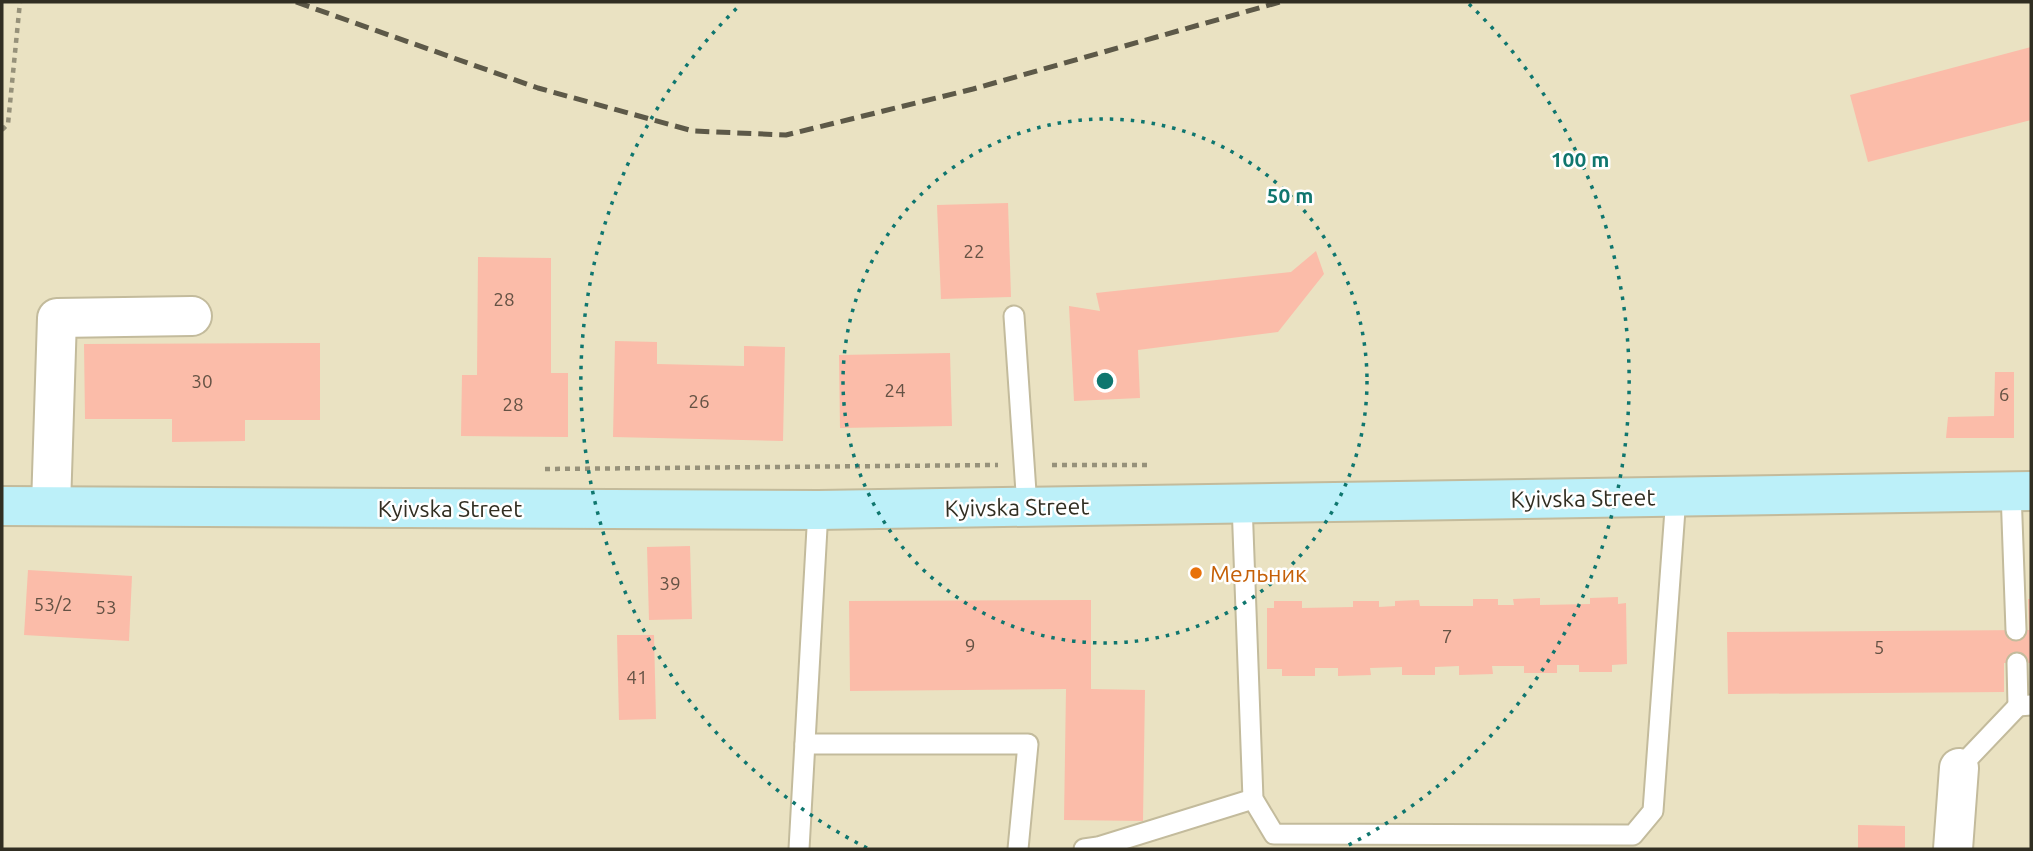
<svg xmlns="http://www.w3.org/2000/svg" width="2033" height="851" font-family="Ubuntu,sans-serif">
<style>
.building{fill:#fbbca9}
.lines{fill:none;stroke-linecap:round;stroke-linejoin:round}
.service-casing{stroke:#c3bb9c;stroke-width:23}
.minor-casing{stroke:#c3bb9c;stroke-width:42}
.secondary-casing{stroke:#c3bb9c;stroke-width:42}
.path{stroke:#96917a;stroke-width:4.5;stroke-dasharray:5 5;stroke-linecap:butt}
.service{stroke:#fff;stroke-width:19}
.minor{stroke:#fff;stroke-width:38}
.secondary{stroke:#bcf0f9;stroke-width:38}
.rail{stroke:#5d5948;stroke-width:5;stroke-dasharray:14 7;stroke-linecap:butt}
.ring{fill:none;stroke:#0f766e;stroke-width:3.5;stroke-dasharray:3.5 7}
.food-dot{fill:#e8710a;stroke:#fff;stroke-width:2.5}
.labels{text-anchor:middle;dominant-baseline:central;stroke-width:5;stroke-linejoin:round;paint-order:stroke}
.number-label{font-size:19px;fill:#645244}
.street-label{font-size:23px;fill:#312e22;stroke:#fff}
.food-label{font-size:23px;fill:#c56008;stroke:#fff;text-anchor:start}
.centre{fill:#0f766e;stroke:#fff;stroke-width:3.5}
.ring-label{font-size:21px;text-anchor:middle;font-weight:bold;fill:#0f766e;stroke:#fff;stroke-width:5;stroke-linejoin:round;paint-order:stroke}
</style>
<rect width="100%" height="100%" fill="#eae2c2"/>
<!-- building -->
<g class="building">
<path d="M2031,47v73l-163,42 -18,-67z"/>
<path d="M1008,203l3,94 -70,2 -4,-94z"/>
<path d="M1316,251l8,23 -46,58 -140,18 2,48 -66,3 -5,-95 31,5 -4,-18 195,-21z"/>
<path d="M478,257l73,1v115h17v64l-107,-1 1,-61h15z"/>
<path d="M615,341l42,1v22l87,2v-20l41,1 -2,94 -170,-4z"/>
<path d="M320,343v77h-75v21l-73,1v-23h-87l-1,-75z"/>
<path d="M950,353l2,73 -112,2 -1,-73z"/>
<path d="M1995,372h19v66h-68l2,-21 46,-1z"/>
<path d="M690,546l2,73 -43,1 -2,-73z"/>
<path d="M28,570l104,6 -3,65 -105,-6z"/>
<path d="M1618,597v7l8,-1 1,61 -15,1v7h-33v-7h-22v8h-33v-7h-32l1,8 -34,1v-9l-24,1v8h-33v-8l-32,1 1,7 -33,1v-8h-23v8h-33v-7h-15v-61h7v-7h28v7l51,-1v-6h26v6l16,-1v-5l24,-1 1,6h53v-7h25v6h16l-1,-6 27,-1v7l50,-1v-6z"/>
<path d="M2028,599h3v64h-27v29l-276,2 -1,-62 302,-2z"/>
<path d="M1091,600v89l54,1 -2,131 -79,-1 2,-131 -216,2 -1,-90z"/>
<path d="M617,635h37l2,84 -37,1z"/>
<path d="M1858,825l47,1v23h-47z"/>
</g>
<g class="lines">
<!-- service casing -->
<g class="service-casing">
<g id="service">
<path d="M1014,316l13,191"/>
<path d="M2011,491l5,139"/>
<path d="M1242,503l11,296 21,35 359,1 20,-24 23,-315"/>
<path d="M2017,663l1,43 13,-1"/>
<path d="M805,744h223l-10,105"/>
<path d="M1959,768l59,-62"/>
<path d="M799,849l19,-339"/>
<path d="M1084,849l14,-2 155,-48"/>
</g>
</g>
<!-- minor casing -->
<g class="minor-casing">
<g id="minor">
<path d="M51,506l6,-188 135,-2"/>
<path d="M1953,849l6,-81"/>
</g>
</g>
<!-- secondary casing -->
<g class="secondary-casing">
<path id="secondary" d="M2,506l816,4 1213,-19"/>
</g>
<!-- path -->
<g class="path">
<path d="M2,130l6,-6 12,-122"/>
<path d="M1052,465h100"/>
<path d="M545,469l453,-4"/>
</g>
<!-- service -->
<use href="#service" class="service"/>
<!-- minor -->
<use href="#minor" class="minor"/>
<!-- secondary -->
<use href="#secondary" class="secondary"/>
<!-- rail -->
<path class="rail" d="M296,2l242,86 155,43 93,4 187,-46 307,-87"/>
</g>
<!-- distance rings -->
<g class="ring">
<circle cx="1105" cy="381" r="262"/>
<path d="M867 848A524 524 0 0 1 741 4M1469 4A524 524 0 0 1 1343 848"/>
</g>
<!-- markers -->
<circle class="food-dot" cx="1196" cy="573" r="7"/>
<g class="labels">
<!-- number labels -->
<g class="number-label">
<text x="974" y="251">22</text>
<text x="504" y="299">28</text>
<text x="202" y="381">30</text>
<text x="895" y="390">24</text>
<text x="2004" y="394">6</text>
<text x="699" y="401">26</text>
<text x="513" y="404">28</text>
<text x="670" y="583">39</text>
<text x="53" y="604">53/2</text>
<text x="106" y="607">53</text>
<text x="1447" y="636">7</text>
<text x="970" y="645">9</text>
<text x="1879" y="647">5</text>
<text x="637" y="677">41</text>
</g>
<!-- street labels -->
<g class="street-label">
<text transform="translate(1583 498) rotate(-1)">Kyivska Street</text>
<text transform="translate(1017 507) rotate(-1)">Kyivska Street</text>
<text x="450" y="508">Kyivska Street</text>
</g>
<!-- food labels -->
<g class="food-label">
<text x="1210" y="573">Мельник</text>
</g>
</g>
<circle cx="1105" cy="381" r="10" class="centre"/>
<g class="ring-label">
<text x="1580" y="167">100 m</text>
<text x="1290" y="203">50 m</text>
</g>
<!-- border -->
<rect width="2033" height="851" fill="none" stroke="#312e22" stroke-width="7"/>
</svg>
